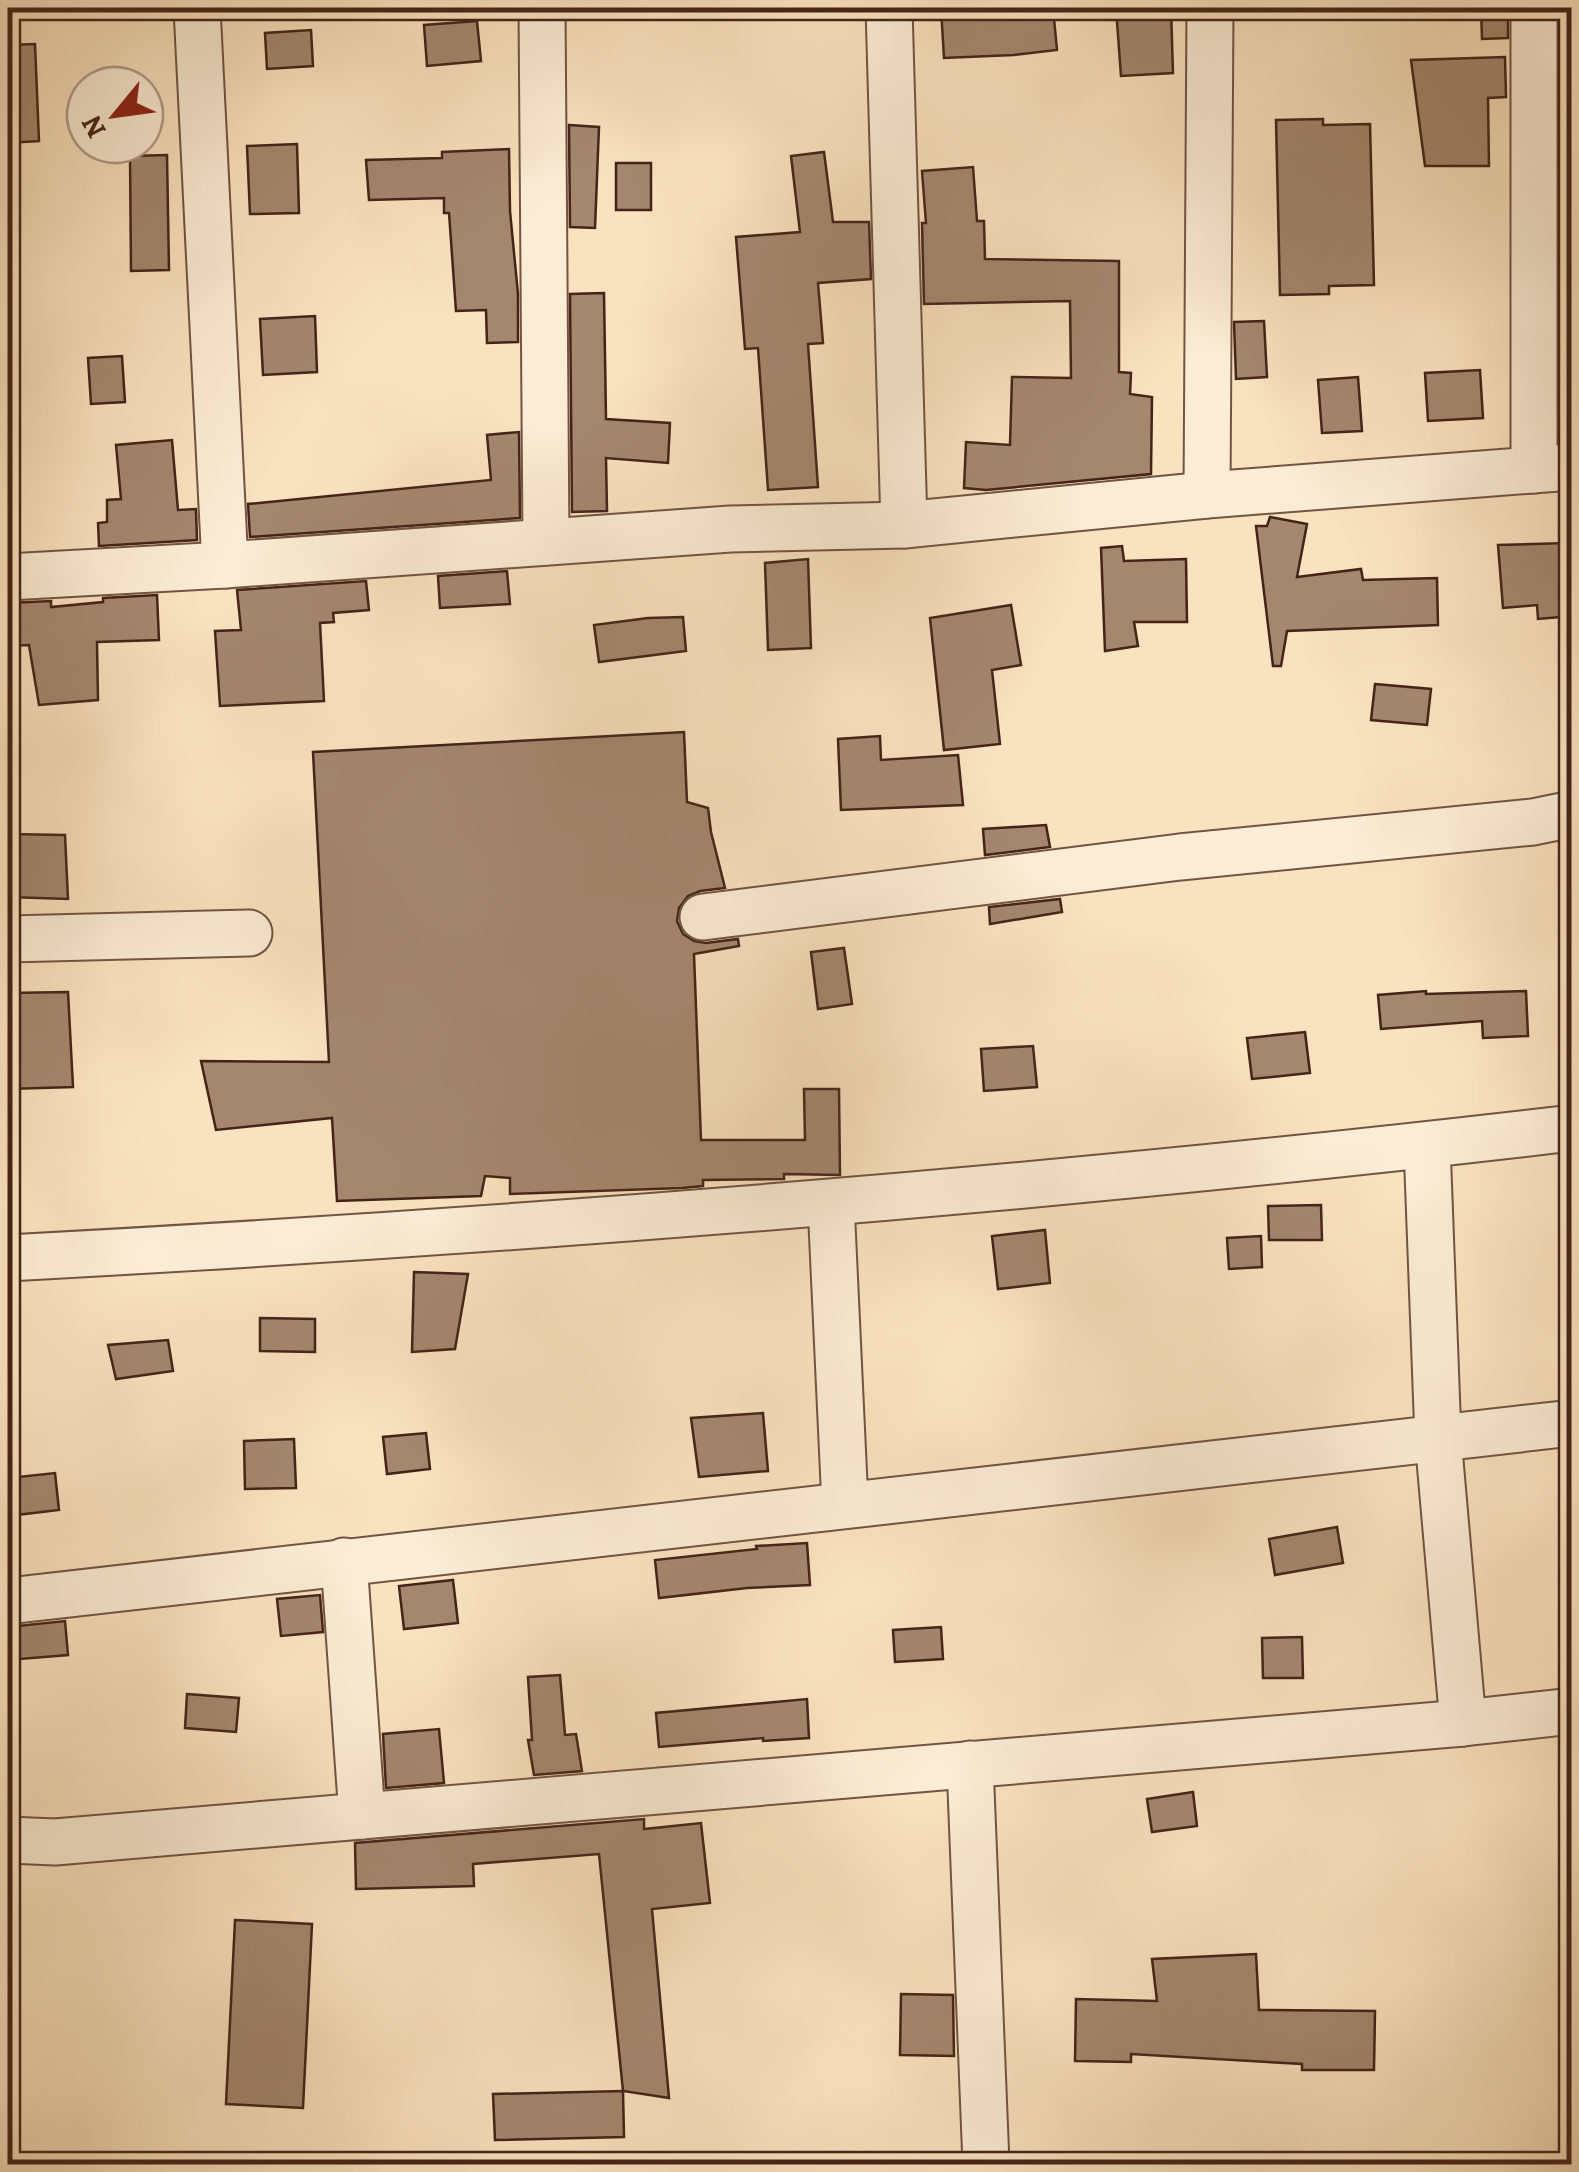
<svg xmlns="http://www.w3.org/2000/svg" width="1579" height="2172" font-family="Alegreya,serif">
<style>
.building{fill:#a3876f;stroke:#452418;stroke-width:2.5}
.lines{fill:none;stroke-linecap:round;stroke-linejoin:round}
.minor-casing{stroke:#725442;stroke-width:49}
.minor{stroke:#fbecd5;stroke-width:45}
</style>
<rect width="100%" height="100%" fill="#f9e2bf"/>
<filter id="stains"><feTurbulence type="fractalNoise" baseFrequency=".002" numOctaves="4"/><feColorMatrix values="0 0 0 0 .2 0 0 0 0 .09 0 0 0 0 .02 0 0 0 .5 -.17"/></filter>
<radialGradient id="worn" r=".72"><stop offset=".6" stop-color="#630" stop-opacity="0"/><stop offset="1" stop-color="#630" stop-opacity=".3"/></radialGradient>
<!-- building -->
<g class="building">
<path d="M941,8h42v4l70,-4 4,42 -43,5 -70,3z"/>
<path d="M1116,8h55l2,65 -52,3z"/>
<path d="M1481,8h27v30l-26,1z"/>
<path d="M477,21l4,40 -54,5 -3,-41z"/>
<path d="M311,30l2,36 -46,3 -2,-36z"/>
<path d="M35,44l4,97 -31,2v-98z"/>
<path d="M1505,57l1,40 -18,1 1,68h-64l-14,-106z"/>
<path d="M1323,119v6l47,-1 4,161 -45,1v8l-49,1 -4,-175z"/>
<path d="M569,125l30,2 -4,101 -25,-1z"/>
<path d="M297,144l2,69 -49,1 -3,-68z"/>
<path d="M509,149l1,62 8,83v48l-31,1 -1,-33 -30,1 -7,-98h-5v-15l-75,2 -3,-40 76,-2v-6z"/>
<path d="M824,152l9,70h36l2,57 -53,4 5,60 -15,1 10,143 -50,3 -10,-142 -13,1 -9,-112 64,-5 -9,-76z"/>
<path d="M167,155l2,115 -38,1 -1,-115z"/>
<rect x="616" y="163" width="35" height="47"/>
<path d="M973,167l4,54h7l1,38 134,2v111l12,1 -1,21 22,3 -1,77 -165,16 -22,-2 2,-46 44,3 2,-68 59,1 -1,-77 -146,3 -2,-81h4l-4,-52z"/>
<path d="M604,293l2,126 64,4 -2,40 -62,-5 1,53 -35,1 -2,-218z"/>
<path d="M315,316l2,56 -54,3 -3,-56z"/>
<path d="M1264,321l3,56 -31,2 -2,-57z"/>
<path d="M122,356l3,46 -34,2 -3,-46z"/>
<path d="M1480,370l3,48 -55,3 -3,-48z"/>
<path d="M1358,377l4,54 -40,2 -4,-53z"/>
<path d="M519,432l1,86 -270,19 -2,-33 243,-24 -4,-45z"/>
<path d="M172,440l6,70 18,-1 1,31 -98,6 -1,-23 9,-1v-22l14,-1 -5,-54z"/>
<path d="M1270,517l37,7 -10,53 64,-8 2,11 74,-2 1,47 -151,6 -6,35h-8l-17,-140h11z"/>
<path d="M1568,543l4,73 -34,3 -1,-14 -34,3 -5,-63z"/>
<path d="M1122,546l2,15 62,-2 1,63h-53l4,24 -33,5 -4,-103z"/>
<path d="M808,559l3,89 -43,2 -3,-87z"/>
<path d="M507,571l3,33 -70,4 -2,-32z"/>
<path d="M366,581l3,29 -36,3 1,9 -14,1 4,78 -104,5 -5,-75 26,-1 -4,-40z"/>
<path d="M157,595l2,45 -62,2 1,58 -59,5 -10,-60 -21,1v-43l43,-2v6l52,-5v-4z"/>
<path d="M1011,605l10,60 -29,5 8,74 -56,6 -14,-132z"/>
<path d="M683,617l3,34 -87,11 -5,-37 54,-7z"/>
<path d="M1375,684l56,5 -4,36 -56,-5z"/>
<path d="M684,732l3,70 21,6 3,24 14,56 -25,3 -12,5 -9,12 -2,13 6,13 11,7 12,2 32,-4 1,7 -45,8 7,186h104l-1,-51h35l1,86 -56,-1v5l-81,1v6l-21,2 -172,6v-16l-25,-2 -4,20 -144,5 -5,-83 -116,12 -15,-69 128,1 -16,-310z"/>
<path d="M880,736l1,24 77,-5 5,50 -122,5 -3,-71z"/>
<path d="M1046,825l4,22 -65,8 -2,-26z"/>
<path d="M8,834l57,1 3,64 -60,-2z"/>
<path d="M1060,899l2,13 -72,12 -1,-17z"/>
<path d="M844,948l8,56 -34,5 -7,-57z"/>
<path d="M1426,991v3l100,-3 2,45 -45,2 -1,-17 -101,8 -3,-34z"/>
<path d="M68,992l5,95 -65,2v-96z"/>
<path d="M1305,1032l5,41 -58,6 -5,-41z"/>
<path d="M1033,1046l4,41 -53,4 -3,-42z"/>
<path d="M1321,1205l1,35h-53l-1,-34z"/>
<path d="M1045,1230l5,53 -52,6 -6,-53z"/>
<path d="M1261,1236l1,31 -33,2 -2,-31z"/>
<path d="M414,1272l54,2 -13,75 -43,3z"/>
<path d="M260,1318l55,1v33l-55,-1z"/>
<path d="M168,1340l5,31 -57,8 -8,-34z"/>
<path d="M763,1413l5,58 -69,6 -8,-59z"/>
<path d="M426,1433l4,36 -43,5 -4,-37z"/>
<path d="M294,1439l2,49 -51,1 -1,-48z"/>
<path d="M55,1473l4,37 -51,6v-38z"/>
<path d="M1337,1527l6,36 -68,12 -6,-36z"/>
<path d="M807,1543l3,42 -63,3 -88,10 -4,-38 102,-11 -1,-3z"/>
<path d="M453,1580l5,43 -54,6 -5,-43z"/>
<path d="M320,1595l3,37 -42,4 -4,-37z"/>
<path d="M65,1621l3,34 -48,4 -3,-33z"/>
<path d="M941,1627l2,32 -48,3 -2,-32z"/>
<path d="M1302,1637l1,41h-40l-1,-40z"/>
<path d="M560,1675l5,60 11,-1 6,37 -48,4 -6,-35h4l-4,-63z"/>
<path d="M187,1694l52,4 -3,34 -51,-4z"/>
<path d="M807,1699l2,39 -46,3v-3l-104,9 -3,-34z"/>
<path d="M439,1729l5,54 -58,5 -3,-54z"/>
<path d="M1193,1792l4,34 -45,6 -5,-33z"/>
<path d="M644,1819v10l57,-6 9,80 -58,6 17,189 -46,-7 -24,-237 -126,10 1,22 -118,3 -1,-46z"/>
<path d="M235,1920l77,4 -9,184 -77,-4z"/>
<path d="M1256,1954l3,56 116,1 -1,59h-72v-6l-171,-10v8l-56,-1 1,-62 81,2 -5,-42z"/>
<path d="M901,1994l52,1 1,61 -54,-1z"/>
<path d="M623,2091l1,46 -129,3 -2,-46z"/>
</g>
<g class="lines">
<!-- minor casing -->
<g class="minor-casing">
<g id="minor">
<path d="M197,8l28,557"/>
<path d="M542,8l4,534"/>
<path d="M889,8l15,517"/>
<path d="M1534,8v462"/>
<path d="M1207,495l3,-487"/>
<path d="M8,577l217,-12 505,-36 174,-4 303,-30 365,-28"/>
<path d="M703,917l477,-60 353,-35 39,-8"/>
<path d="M8,939l241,-6"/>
<path d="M1427,1145l11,293 25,285"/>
<path d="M831,1203l14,302"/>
<path d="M8,1258c522,-28 1044,-69 1564,-130"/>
<path d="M344,1561l18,255"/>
<path d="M8,1601l1564,-178"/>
<path d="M970,1764l16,400"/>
<path d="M8,1840l47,2 1408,-119 109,-12"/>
</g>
</g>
<!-- minor -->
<use href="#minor" class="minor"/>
</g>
<!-- margin -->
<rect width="1579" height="2172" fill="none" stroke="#f9e2bf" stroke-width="40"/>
<rect x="10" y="10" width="1559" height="2152" fill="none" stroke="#452418" stroke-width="5"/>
<rect x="20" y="20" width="1539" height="2132" fill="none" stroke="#452418" stroke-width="2.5"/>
<!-- north arrow -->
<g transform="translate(115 115) rotate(241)"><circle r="48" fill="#fbecd5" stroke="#b29c89" stroke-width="2.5"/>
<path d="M0-8L18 38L0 25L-18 38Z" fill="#8f2418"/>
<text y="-15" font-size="28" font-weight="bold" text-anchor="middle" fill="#452418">N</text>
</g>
<rect width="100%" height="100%" filter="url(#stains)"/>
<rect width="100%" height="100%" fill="url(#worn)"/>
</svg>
